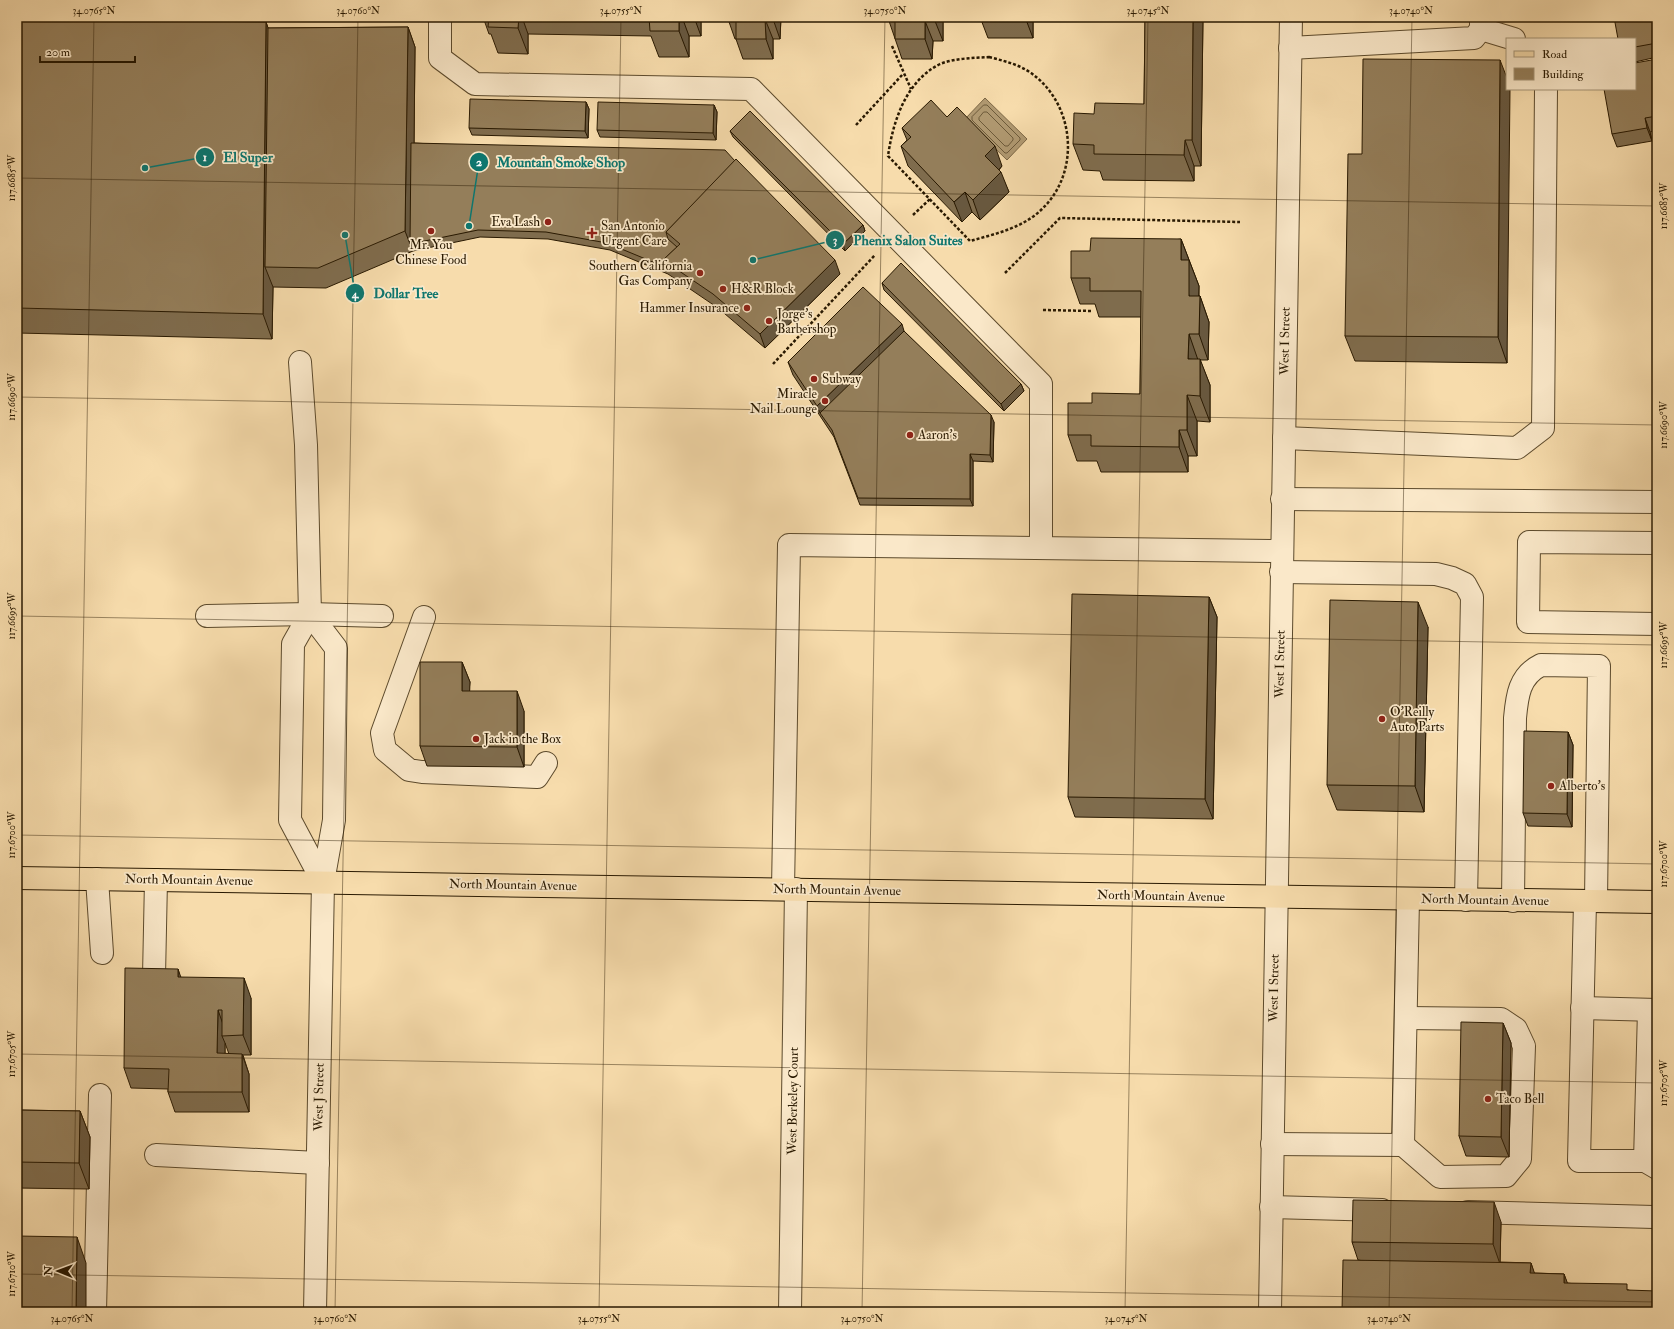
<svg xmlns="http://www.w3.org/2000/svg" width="1674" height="1329" font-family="'IM FELL Double Pica',serif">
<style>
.water{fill:#b19a72;stroke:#7b6645}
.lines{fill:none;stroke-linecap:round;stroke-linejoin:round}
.shore{stroke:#6d5a3a;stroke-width:1}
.minor-casing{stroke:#5c4a2c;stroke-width:24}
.major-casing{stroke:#291901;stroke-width:24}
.path{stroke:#291901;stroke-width:2.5;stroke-dasharray:3 2;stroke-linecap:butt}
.minor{stroke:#fae8c9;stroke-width:22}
.major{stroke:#f7dcac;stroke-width:22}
.wall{fill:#7f6c4d;stroke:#291901;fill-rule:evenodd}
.shaded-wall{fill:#68583f;stroke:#291901}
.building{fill:#947e5a;stroke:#291901}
.ticks{fill:none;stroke:#291901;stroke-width:1;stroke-opacity:0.45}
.poi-dot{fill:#8f2418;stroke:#fae8c9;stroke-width:1.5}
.labels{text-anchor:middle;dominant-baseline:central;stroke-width:3.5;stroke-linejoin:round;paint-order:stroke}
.poi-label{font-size:13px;fill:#291901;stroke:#fae8c9;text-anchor:start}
.street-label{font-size:13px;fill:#291901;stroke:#fae8c9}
.leader{fill:none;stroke:#0f766e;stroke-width:1.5}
.callout-dot{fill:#0f766e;stroke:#fae8c9;stroke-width:1.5}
.mark-label{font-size:12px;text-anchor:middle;font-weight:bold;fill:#fff}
.callout-label{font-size:14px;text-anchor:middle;font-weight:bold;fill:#0f766e;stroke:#fae8c9;stroke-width:3.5;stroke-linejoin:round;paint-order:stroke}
.neatline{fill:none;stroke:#291901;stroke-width:1.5}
.ticks-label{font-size:10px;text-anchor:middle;fill:#291901}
</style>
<rect width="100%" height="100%" fill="#f7dcac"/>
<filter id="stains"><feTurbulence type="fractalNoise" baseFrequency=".005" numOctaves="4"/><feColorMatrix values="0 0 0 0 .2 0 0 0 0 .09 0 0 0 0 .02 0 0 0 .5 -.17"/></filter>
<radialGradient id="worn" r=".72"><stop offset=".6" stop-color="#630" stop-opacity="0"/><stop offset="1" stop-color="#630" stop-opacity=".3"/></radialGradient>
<!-- water -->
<path class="water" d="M985,98l42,41 -20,21 -42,-41z"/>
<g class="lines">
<!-- shore -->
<g class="shore">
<path d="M984,105h3l33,33v2l-13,13h-2l-33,-33v-3z"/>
<path d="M984,112h3l26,26v2l-5,6h-3l-26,-26v-2z"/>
</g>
<!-- minor casing -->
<g class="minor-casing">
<g id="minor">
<path d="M440,17v41l35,26 276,5 290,295v164"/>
<path d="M1481,29l33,10"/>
<path d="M1290,48l184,-10 7,-9v-12"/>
<path d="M300,362l6,83 4,169 -17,30 -3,176 33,62"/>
<path d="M1284,438l233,10 26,-20 3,-339"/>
<path d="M1282,499l375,3"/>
<path d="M1657,543l-128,-1 -1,80 129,2"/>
<path d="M1281,572l155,2 16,4 13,6 7,13 -6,303"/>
<path d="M310,614l26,34 -2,172 -11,62 -8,430"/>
<path d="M207,616l103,-2 72,2"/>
<path d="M424,617l-42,116 3,17 24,20 13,2 115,5 9,-14"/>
<path d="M97,879l5,74"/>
<path d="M783,889l6,-344 493,6"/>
<path d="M1513,901l2,-183c2,-22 4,-42 26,-53l58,1 -3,235"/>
<path d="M1585,902l-6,259h66l12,7"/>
<path d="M154,976l2,-96"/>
<path d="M1582,1008l75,2"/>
<path d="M1272,1144l131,1 5,-246"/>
<path d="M1403,1145l37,32 66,-1 14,-17 4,-113 -8,-17 -15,-10 -95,-1"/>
<path d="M156,1155l162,8"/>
<path d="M1645,1161l4,-151"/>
<path d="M1271,1207l111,3"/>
<path d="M1468,1212l186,5"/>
<path d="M95,1312l5,-217"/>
<path d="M790,1312l6,-423"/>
<path d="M1270,1312l21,-1295"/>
</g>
</g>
<!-- major casing -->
<g class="major-casing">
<path id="major" d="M17,878c547,8 1093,17 1640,24"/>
</g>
<!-- path -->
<g class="path">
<path d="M892,46l19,43"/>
<path d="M989,57c15,4 29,7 42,16 44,31 50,99 11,136 -19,19 -47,25 -72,32l-82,-85c5,-35 18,-75 52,-92 15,-6 34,-6 49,-7z"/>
<path d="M856,125l47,-51"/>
<path d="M913,215l17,-16"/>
<path d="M1005,273l55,-55 180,4"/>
<path d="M1043,310l50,1"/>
<path d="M773,364l102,-109"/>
</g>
<!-- minor -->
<use href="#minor" class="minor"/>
<!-- major -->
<use href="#major" class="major"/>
</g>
<!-- wall -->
<g class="wall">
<path d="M17,17h58v2l191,3 2,6 140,-1 7,20 -1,96 321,18 105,113 -75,74 -47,-40 -50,-34 -58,-24 -62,-11 -68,-2 -67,14 -87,37 -53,-1 -1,52 -255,-6z"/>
<path d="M483,17h218v19h-12v21h-30l-8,-21 -123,-2v20l-30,-1 -7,-19h-2z"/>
<path d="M728,17h53l-1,22h-7v20h-30l-7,-20h-1l-7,-20z"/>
<path d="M889,17h54v24h-10l-1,18h-30l-13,-38z"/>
<path d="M980,17h223l-2,149h-7v15l-91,-1 -3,-9 -17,-1 -10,-26 71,-40 1,-83 -112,-1v18h-45z"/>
<path d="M1657,17v40l-22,5v-23z"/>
<path d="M1657,59v71l-7,2 2,9 -35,6 -5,-13z"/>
<path d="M1500,60l7,303 -152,-2 -10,-25z"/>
<path d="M586,102l3,7 -1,29 -116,-3 -3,-7z"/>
<path d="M714,105l3,7 -1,28 -116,-3 -3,-7z"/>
<path d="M902,128l100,38 -3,4 10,22 -29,28 -8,-8 -10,10 -54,-56 -7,-20 6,-6z"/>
<path d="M730,131l133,94 2,6 -20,20 -112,-114z"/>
<path d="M1181,239l18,47v10h1l9,26 -1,38h-8l10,25v37l-13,-1v35h-9v16h-87l-4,-11h-20l-9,-26 24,-32 48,-9 1,-77h-42l-4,-13h-15l-9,-26 19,-27z"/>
<path d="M882,283l139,101 3,7 -20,20 -120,-121z"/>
<path d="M904,331l90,91 -1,40 -20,-1v45l-113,-1 -26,-68 -41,-62 -5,-13z"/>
<path d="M1209,597l8,20 -4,202 -138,-2 -7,-20z"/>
<path d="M1428,627l-4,185 -87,-2 -10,-25z"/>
<path d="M462,662l8,20 -1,9 55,20v56l-97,-1 -7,-20z"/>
<path d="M1568,732l5,13 -1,82 -44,-1 -5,-13z"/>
<path d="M178,969l2,8 71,21v57h-8l6,19v38h-74l-7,-20v-3l-37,-1 -7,-20zM225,1043l4,11h-4z"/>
<path d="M1503,1023l8,20 -2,114 -43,-1 -7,-20z"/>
<path d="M17,1110l63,1 10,26 -1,52 -72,-1z"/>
<path d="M1501,1222l-1,40 31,1 3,10 30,1 3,9 62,7 28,22 -299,-52 -6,-18z"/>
</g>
<!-- shaded-wall -->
<g class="shaded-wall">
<path d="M65,17h10l-1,27 -10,-25z"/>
<path d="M519,17h3l6,17v20l-10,-26z"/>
<path d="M679,17h3l7,19v21l-10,-26z"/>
<path d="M694,17h7v19z"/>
<path d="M773,17h8l-1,22 -7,-20z"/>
<path d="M935,17h8v24l-8,-20z"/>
<path d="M1025,17h7l1,3v18z"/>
<path d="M1193,17h10l-2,149 -9,-26z"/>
<path d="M765,19l8,20v20l-7,-20z"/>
<path d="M925,21l8,20 -1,18 -7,-20z"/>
<path d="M266,22l9,26 -10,219 8,20 -1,52 -9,-25z"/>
<path d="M408,27l7,20 -2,196 -3,1 -5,-13z"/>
<path d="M1500,60l7,18v11h3l-3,274 -9,-26z"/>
<path d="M586,102l3,7 -1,29 -3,-7z"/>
<path d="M714,105l3,7 -1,28 -3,-7z"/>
<path d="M1645,118l5,14 2,9 -5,-13z"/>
<path d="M1185,140l9,26v15l-10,-26z"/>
<path d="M995,146l7,20 -9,10 -8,-20z"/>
<path d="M1001,172l8,20 -29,28 -7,-20z"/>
<path d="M965,192l7,20 -10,10 -8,-20z"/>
<path d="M863,225l2,6 -20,20 -2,-7z"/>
<path d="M1181,239l18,47 -1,35 -9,-25 -8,-36z"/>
<path d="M835,260l5,14 -75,74 -5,-14z"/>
<path d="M1200,296l9,26 -1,38 -9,-26z"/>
<path d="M902,324l4,14 -86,75 -3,-7z"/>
<path d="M1189,334l9,26 -10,-1z"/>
<path d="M1200,359l10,26v37l-10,-26z"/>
<path d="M1021,384l3,7 -20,20 -3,-7z"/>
<path d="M1187,395l10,26v35l-10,-26z"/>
<path d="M991,415l3,7 -1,40 -3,-7z"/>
<path d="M1179,430l9,26v16l-9,-25z"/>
<path d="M970,454l3,7v45l-3,-7z"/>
<path d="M1209,597l8,20 -4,202 -8,-20z"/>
<path d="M1418,602l10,25 -4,185 -9,-26z"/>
<path d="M462,662l8,20 -1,29 -7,-20z"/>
<path d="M517,691l7,20v56l-7,-20z"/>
<path d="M1568,732l5,13 -1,82 -5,-13z"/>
<path d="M178,969l7,20 -7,-12z"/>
<path d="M244,978l7,20v57l-8,-20z"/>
<path d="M218,1010l7,20 -3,6 3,7v30l-8,-20z"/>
<path d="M1503,1023l8,20 -2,114 -8,-20z"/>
<path d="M242,1054l7,20v38l-7,-20z"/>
<path d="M80,1111l10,26 -1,52 -10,-26z"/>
<path d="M1494,1202l7,20 -1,42 -7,-20z"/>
<path d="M77,1237l9,26v49h-10z"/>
<path d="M1531,1263l9,26 -10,-16z"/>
<path d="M1564,1274l10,26 -10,-17z"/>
</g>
<!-- building -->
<g class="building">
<path d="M17,17h48l-1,2 202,3 -3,292 -246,-6z"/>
<path d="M489,17h30l-1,11 -30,-1z"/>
<path d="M649,17h30v14h-29z"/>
<path d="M728,17h45v2h-8l1,20h-30v-20h-8z"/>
<path d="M889,17h46v4h-10v18h-30v-18h-6z"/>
<path d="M1145,17h48l-1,123h-7l-1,15 -90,-1v-9l-21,-1 1,-31 20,1 1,-11 49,1z"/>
<path d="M1614,17h43v26l-22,4v-8h-17z"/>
<path d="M408,27l-3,204 -87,37 -53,-1 3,-239z"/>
<path d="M1363,59l137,1 -2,277 -153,-1 3,-182h14z"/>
<path d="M1657,59v57l-12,2 2,10 -35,6 -8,-45h31v-26z"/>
<path d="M470,99l116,3 -1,29 -116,-3z"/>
<path d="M931,100l16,17 10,-10 38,39 -10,10 16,16 -28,28 -8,-8 -11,10 -53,-56 10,-9 -9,-9z"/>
<path d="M598,102l116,3 -1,28 -116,-3z"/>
<path d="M750,111l113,114 -20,19 -113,-113z"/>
<path d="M411,143l314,7 10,11 -69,71 2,7 9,8 -14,13 2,7 -58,-24 -61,-11 -68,-2 -68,14z"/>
<path d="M736,159l99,101 -75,74 -47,-40 -50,-34 17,-16 -14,-12z"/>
<path d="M1091,238l90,1v21h8v36h11l-1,38h-10l-1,25h12v37l-13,-1v35h-8v17l-88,-1v-11h-23v-32h24v-10l48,1 1,-103h-51v-13h-19v-27h19z"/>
<path d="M901,263l120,121 -20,20 -119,-121z"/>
<path d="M863,287l39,37 -85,82 -29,-44z"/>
<path d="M904,331l87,84 -1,40 -20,-1v45l-112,-1 -26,-68 -12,-17z"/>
<path d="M1072,594l137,3 -4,202 -137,-2z"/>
<path d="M1330,600l88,2 -3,184 -88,-1z"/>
<path d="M420,662h42v29h55v56l-97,-1z"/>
<path d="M1524,731l44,1 -1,82 -44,-1z"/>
<path d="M125,968l53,1v8l66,1 -1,57 -21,1v-26h-4l-1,43 25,1v38h-74l1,-23 -45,-1z"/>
<path d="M1461,1022l42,1 -2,114 -42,-1z"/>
<path d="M17,1110l63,1 -1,52 -62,-1z"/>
<path d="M1353,1200l141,2 -1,42 -141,-2z"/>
<path d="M17,1236l60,1 -1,75h-59z"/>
<path d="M1343,1260l188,3 -1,10 34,1v9l63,1v6l30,1v21h-315z"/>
</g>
<!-- ticks -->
<path class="ticks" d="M17,178l1640,28M17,397l1640,28M17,616l1640,29M17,835l1640,29M17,1054l1640,29M17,1274l1640,28M72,1312l22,-1295M335,1312l23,-1295M599,1312l22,-1295M862,1312l23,-1295M1125,1312l23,-1295M1389,1312l23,-1295M1652,1312l5,-268"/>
<!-- markers -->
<g class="poi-dot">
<circle cx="548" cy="222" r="4"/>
<circle cx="431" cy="231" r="4"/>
<path d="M590 227h4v4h4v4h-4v4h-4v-4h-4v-4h4z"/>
<circle cx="700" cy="273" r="4"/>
<circle cx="723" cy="289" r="4"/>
<circle cx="747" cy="308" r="4"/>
<circle cx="769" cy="321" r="4"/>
<circle cx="814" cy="379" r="4"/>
<circle cx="825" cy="401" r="4"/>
<circle cx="910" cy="435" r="4"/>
<circle cx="1382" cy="719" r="4"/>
<circle cx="476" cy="739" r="4"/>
<circle cx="1551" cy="786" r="4"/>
<circle cx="1488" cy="1099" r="4"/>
</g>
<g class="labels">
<!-- poi labels -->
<g class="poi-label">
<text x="540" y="222" text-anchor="end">Eva Lash</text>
<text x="601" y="226">San Antonio<tspan x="601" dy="15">Urgent Care</tspan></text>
<text x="431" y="245" text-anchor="middle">Mr. You<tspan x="431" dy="15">Chinese Food</tspan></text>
<text x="692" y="266" text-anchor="end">Southern California<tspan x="692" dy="15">Gas Company</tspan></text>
<text x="731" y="289">H&amp;R Block</text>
<text x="739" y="308" text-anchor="end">Hammer Insurance</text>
<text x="777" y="314">Jorge's<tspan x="777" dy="15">Barbershop</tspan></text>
<text x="822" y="379">Subway</text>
<text x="817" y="394" text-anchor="end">Miracle<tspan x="817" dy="15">Nail Lounge</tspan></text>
<text x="918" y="435">Aaron's</text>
<text x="1390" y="712">O'Reilly<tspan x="1390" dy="15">Auto Parts</tspan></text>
<text x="484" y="739">Jack in the Box</text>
<text x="1559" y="786">Alberto's</text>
<text x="1496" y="1099">Taco Bell</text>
</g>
<!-- street labels -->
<g class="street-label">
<text transform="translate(1285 341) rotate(-89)">West I Street</text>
<text transform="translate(1280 664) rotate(-89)">West I Street</text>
<text transform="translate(189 880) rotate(1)">North Mountain Avenue</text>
<text transform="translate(513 885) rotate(1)">North Mountain Avenue</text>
<text transform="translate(837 890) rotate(1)">North Mountain Avenue</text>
<text transform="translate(1161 896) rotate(1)">North Mountain Avenue</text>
<text transform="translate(1485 900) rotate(1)">North Mountain Avenue</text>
<text transform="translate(1274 988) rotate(-89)">West I Street</text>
<text transform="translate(319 1097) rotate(-89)">West J Street</text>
<text transform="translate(793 1101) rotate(-89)">West Berkeley Court</text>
</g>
</g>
<!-- callouts -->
<path class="leader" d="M145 168L205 157M469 226L479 162M753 260L835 240M345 235L355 293"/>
<g class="callout-dot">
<circle cx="145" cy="168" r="4"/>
<circle cx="469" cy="226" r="4"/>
<circle cx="753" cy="260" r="4"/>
<circle cx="345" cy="235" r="4"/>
<circle cx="205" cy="157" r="10"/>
<circle cx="479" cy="162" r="10"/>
<circle cx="835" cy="240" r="10"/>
<circle cx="355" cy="293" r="10"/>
</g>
<g class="mark-label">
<text x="205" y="161">1</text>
<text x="479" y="166">2</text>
<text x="835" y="244">3</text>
<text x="355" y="298">4</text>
</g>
<g class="callout-label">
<text x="248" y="162">El Super</text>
<text x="561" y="167">Mountain Smoke Shop</text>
<text x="908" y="245">Phenix Salon Suites</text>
<text x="406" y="298">Dollar Tree</text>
</g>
<!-- margin -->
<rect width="1674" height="1329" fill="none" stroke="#f7dcac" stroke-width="44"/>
<!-- legend -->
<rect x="1506" y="38" width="130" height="52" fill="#fae8c9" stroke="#a69579"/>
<rect x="1514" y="51" width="20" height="6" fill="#f7dcac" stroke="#a69579"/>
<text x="1542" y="58" font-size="12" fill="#291901">Road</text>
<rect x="1514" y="68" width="20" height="12" fill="#947e5a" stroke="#a69579"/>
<text x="1542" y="78" font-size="12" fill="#291901">Building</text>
<!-- north arrow -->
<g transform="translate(58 1271) rotate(271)" stroke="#fae8c9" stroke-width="3" paint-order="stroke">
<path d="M0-3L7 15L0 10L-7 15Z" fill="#291901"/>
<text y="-6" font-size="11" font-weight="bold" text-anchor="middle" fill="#291901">N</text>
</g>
<!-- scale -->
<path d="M40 56v6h95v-6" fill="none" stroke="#291901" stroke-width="2"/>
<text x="46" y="56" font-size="12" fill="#291901" stroke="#fae8c9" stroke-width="3" paint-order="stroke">20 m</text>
<rect x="22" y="22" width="1630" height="1285" class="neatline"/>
<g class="ticks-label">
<text x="94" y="14">34.0765°N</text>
<text x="358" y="14">34.0760°N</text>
<text x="621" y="14">34.0755°N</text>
<text x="885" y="14">34.0750°N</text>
<text x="1148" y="14">34.0745°N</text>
<text x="1411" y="14">34.0740°N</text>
<text transform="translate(11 178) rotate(-90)" y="4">117.6685°W</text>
<text transform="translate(1663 206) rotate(-90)" y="4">117.6685°W</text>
<text transform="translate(11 397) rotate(-90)" y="4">117.6690°W</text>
<text transform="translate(1663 425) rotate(-90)" y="4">117.6690°W</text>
<text transform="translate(11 616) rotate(-90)" y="4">117.6695°W</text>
<text transform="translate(1663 645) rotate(-90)" y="4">117.6695°W</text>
<text transform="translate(11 835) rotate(-90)" y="4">117.6700°W</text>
<text transform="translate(1663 864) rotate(-90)" y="4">117.6700°W</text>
<text transform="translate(11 1054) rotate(-90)" y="4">117.6705°W</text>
<text transform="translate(1663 1083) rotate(-90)" y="4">117.6705°W</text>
<text transform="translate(11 1274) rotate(-90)" y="4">117.6710°W</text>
<text x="72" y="1322">34.0765°N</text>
<text x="335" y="1322">34.0760°N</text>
<text x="599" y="1322">34.0755°N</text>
<text x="862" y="1322">34.0750°N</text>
<text x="1126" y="1322">34.0745°N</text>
<text x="1389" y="1322">34.0740°N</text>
</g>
<rect width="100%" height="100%" filter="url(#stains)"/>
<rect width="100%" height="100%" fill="url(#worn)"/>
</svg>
